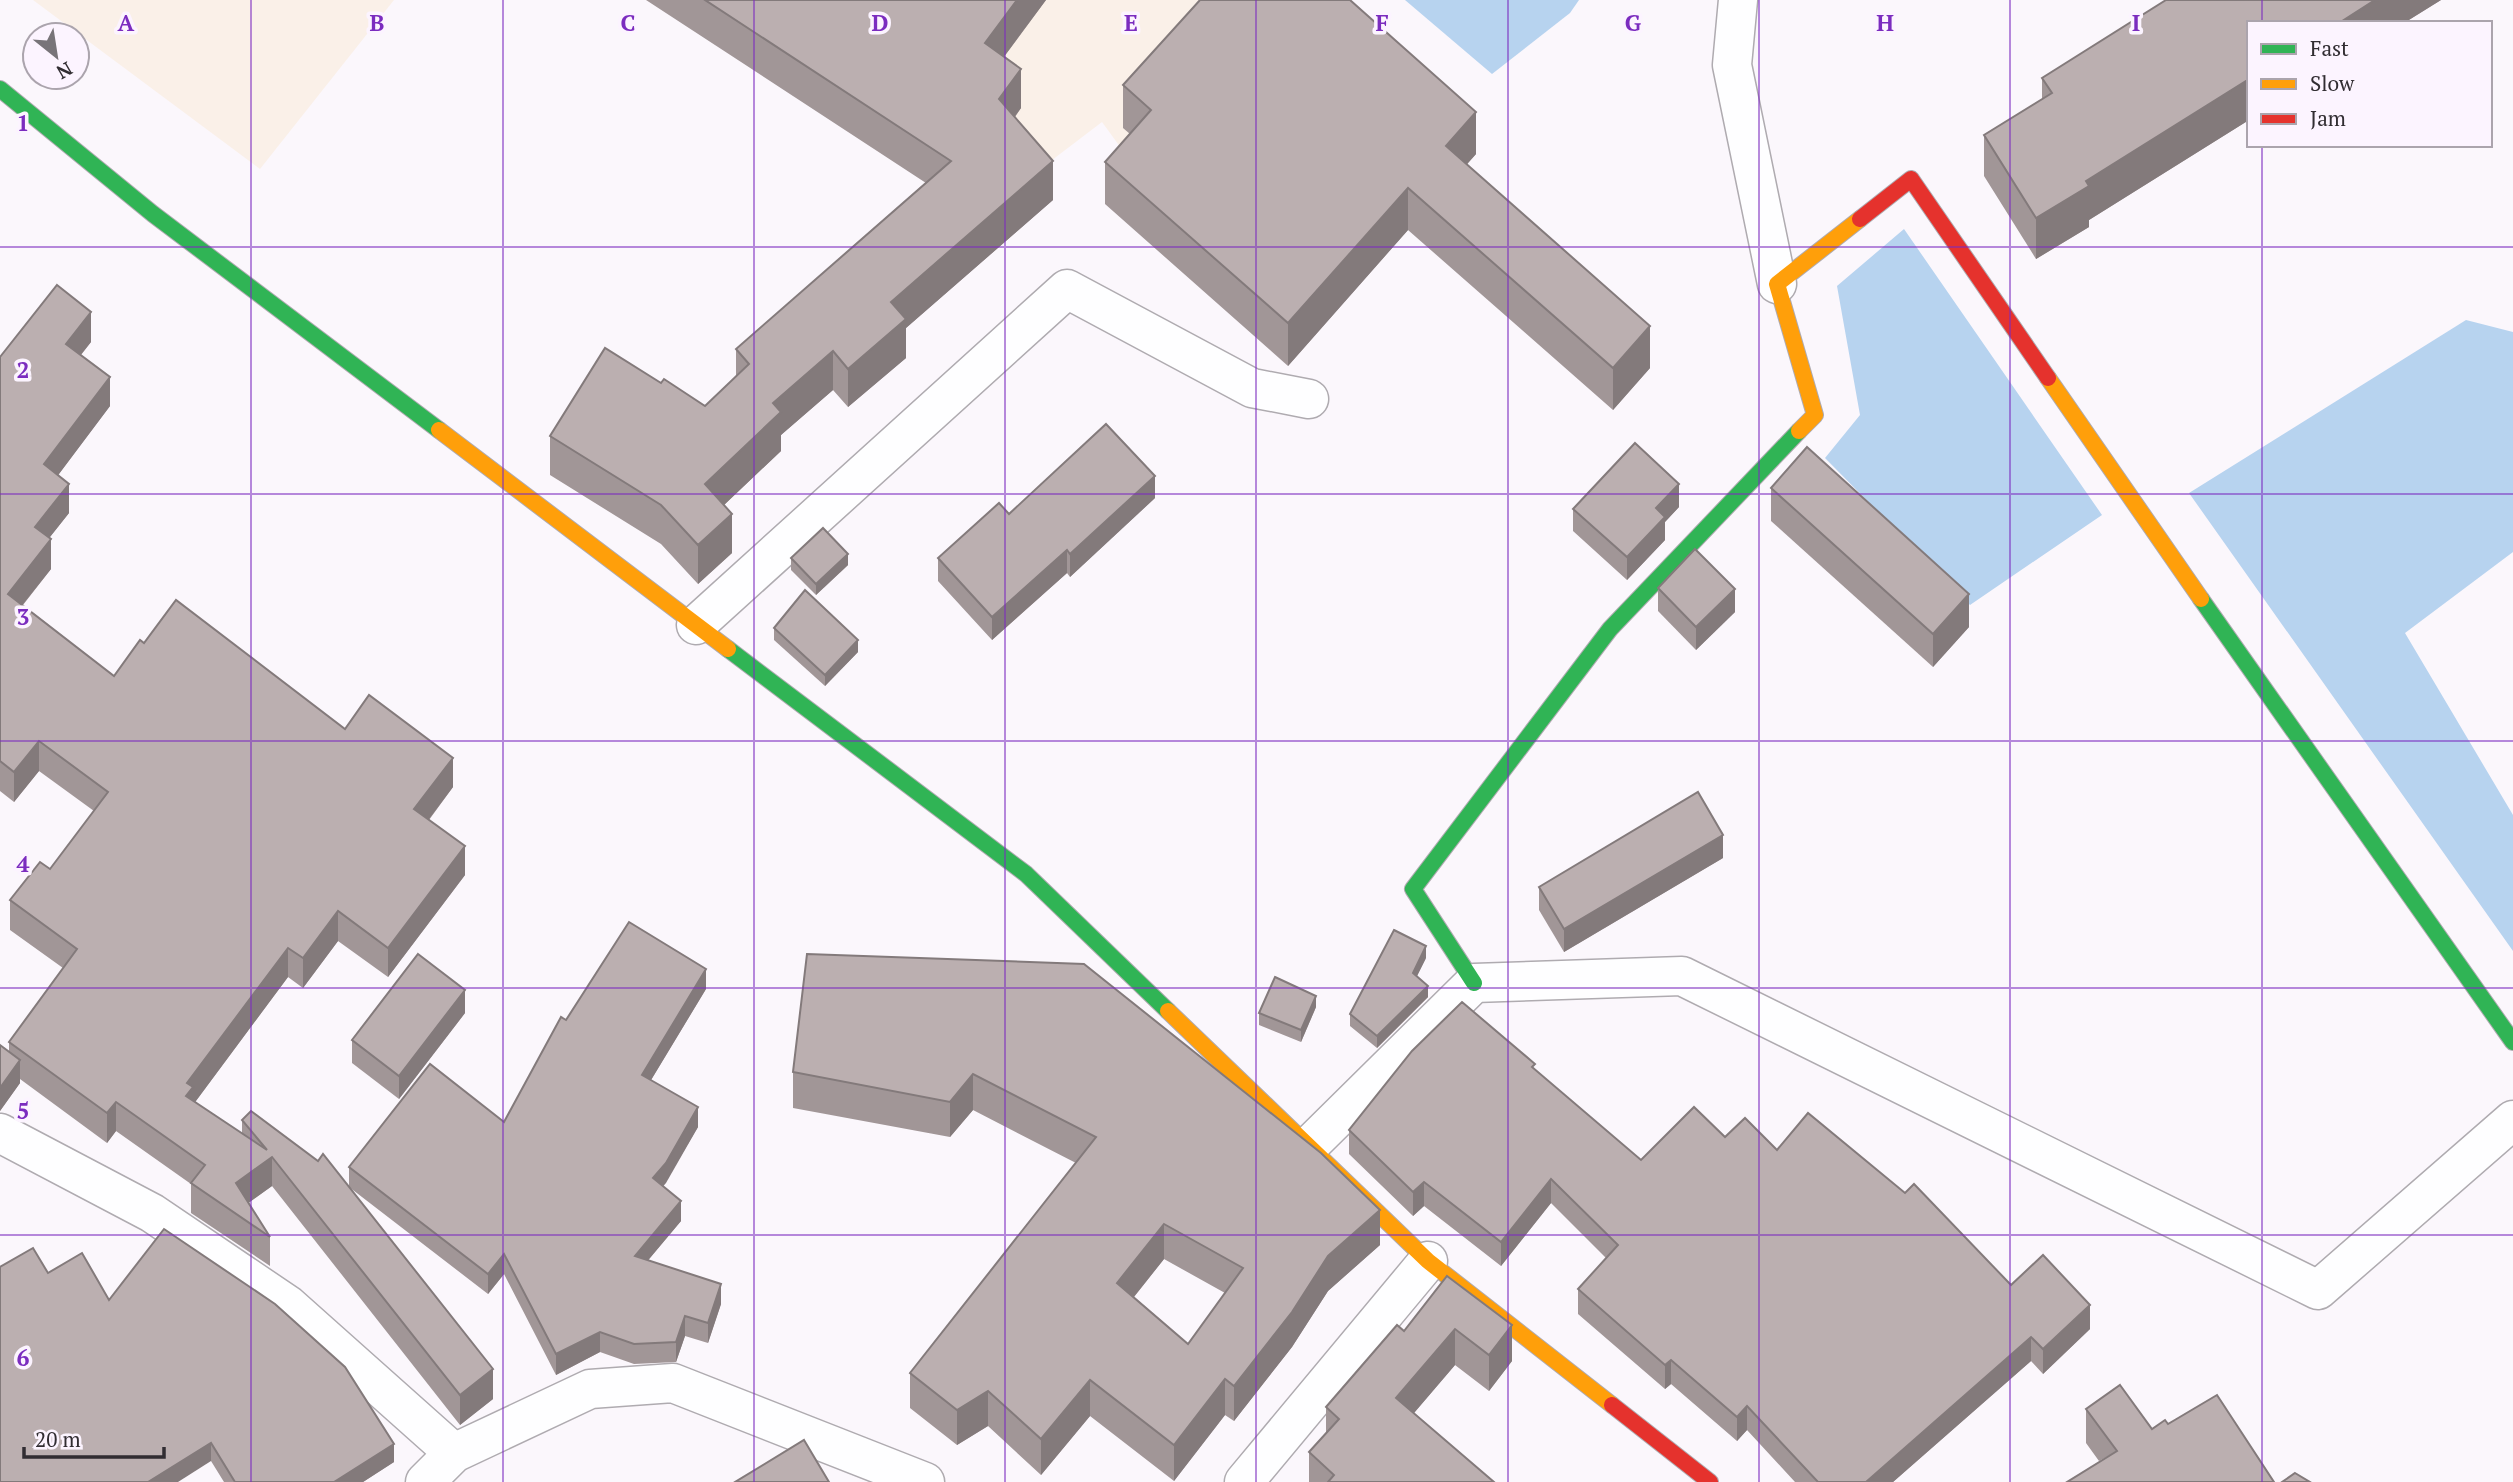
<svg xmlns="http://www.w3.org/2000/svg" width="2513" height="1482" font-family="'PT Serif',serif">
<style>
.industrial{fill:#faf0e8}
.water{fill:#b7d3ef}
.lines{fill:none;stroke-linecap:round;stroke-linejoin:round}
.street-casing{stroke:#afabb0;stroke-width:41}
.fast-casing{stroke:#afabb0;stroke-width:18}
.slow-casing{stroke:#afabb0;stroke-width:18}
.jam-casing{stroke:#afabb0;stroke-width:18}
.street{stroke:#fefeff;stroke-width:38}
.fast{stroke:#30b455;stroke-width:16}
.slow{stroke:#ff9f0a;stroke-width:16}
.jam{stroke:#e5322d;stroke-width:16}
.wall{fill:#a19697;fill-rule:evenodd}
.shaded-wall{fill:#837a7b}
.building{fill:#bbafb0;stroke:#837a7b;stroke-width:2;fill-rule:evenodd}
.grid{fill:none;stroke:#7b2cbf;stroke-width:2;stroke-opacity:0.55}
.grid-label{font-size:23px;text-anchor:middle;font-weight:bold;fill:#7b2cbf;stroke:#fcf4ff;stroke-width:7;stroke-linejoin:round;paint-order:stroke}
</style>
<rect width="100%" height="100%" fill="#fbf7fc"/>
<!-- industrial -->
<g class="industrial">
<path d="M33,0h361l-134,169z"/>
<path d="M699,0h541l-111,159 -27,-37 -105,80z"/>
</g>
<!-- water -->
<g class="water">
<path d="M1405,0h174l-9,13 -78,61z"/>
<path d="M1904,229l198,286 -132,90 -145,-147 35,-43 -23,-129z"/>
<path d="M2466,320l47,12v220l-108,81 108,182v136l-324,-458z"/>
</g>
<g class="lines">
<!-- street casing -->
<g class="street-casing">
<g id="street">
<path d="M1738,0l-6,65 45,219"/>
<path d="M696,625l371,-336 185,99 57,11"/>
<path d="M0,1133l152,80 136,92 166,148"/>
<path d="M1309,1146l165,-163 208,-7 636,314 195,-170"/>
<path d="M425,1482l29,-29 136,-64 83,-6 252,99"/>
<path d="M1244,1482l184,-221"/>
</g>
</g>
<!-- fast casing -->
<g class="fast-casing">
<g id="fast">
<path d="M0,89l153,125 286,216"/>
<path d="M2201,599l312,443"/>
<path d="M728,649l298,225 142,137"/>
<path d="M1474,983l-61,-94 197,-260 189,-198"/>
</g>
</g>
<!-- slow casing -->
<g class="slow-casing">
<g id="slow">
<path d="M2048,378l153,221"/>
<path d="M439,430l289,219"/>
<path d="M1799,431l16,-16 -38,-131 83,-65"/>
<path d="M1168,1011l260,250 184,144"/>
</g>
</g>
<!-- jam casing -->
<g class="jam-casing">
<g id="jam">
<path d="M1860,219l51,-40 137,199"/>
<path d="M1612,1405l98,77"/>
</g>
</g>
<!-- street -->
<use href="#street" class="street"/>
<!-- fast -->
<use href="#fast" class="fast"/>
<!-- slow -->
<use href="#slow" class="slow"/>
<!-- jam -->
<use href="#jam" class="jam"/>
</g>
<!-- wall -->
<g class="wall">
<path d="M646,0h400l-42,57 17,51 -6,9 38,83 -147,128v30l-58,49 -15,-17 -52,45v16l-57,54 8,48 -34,31 -37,-40 -111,-69v-39l111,-53 44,23 31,-29v-28l190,-166z"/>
<path d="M2166,0h275l-37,23h-155v97l-160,100v7l-53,32 -52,-83v-41l58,-36v-21z"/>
<path d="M1123,85l353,69 -9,10 183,204 -37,42 -205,-180 -120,136 -183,-162v-42l25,-28 -7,-6z"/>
<path d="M91,342l-10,13 29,51 -52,69 11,38 -20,25 2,31 -28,36 91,71 30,-33 201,86 108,58 -24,33 36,55 -77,102 -50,-36 -35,47 -15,-11 -93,125 47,32v-14l251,279 -33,26 -188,-239 -24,17 22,34v29l-79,-53v-29l-75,-53 -9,12 -87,-64v4l-20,28v-66l9,7v-10l54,-74 -53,-38v-30l40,-31 44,-58 -55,-40 -25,31 -14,-11v-434z"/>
<path d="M1771,488l198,139 -36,40 -162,-146z"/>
<path d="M1155,498l-85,79 -3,-4 -75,67 -54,-59v-23l71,-44z"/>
<path d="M1679,507l-14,15v18l-38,40 -54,-49v-22z"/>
<path d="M791,558l57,7 -32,30 -25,-25z"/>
<path d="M1658,588l77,24 -39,38 -38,-39z"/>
<path d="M774,628l84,24 -33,34 -51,-46z"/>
<path d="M1723,858l-159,94 -25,-42v-23z"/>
<path d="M807,954l573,291 -52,46 -36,56 -58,74 -9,-6 -51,66 -84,-65 -49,59 -53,-49 -31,19 -47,-37v-35l166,-210 -103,-53 -23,27 -157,-29v-36zM1164,1259l61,34 -37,51 -54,-47z"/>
<path d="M1426,958l-9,18 11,21 -51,51 -27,-22v-12z"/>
<path d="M706,989l-55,91 47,47 -35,59 18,35 -33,39 73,44 -13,39 -23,-7 -9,26 -42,2 -34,-12 -44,23 -52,-101 -16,20 -139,-107v-20l155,-45 62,-102z"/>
<path d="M1316,1007l-15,35 -42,-17v-12z"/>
<path d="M465,1013l-66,86 -47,-36v-23z"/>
<path d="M1535,1070l106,90 84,-23 52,13 313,179 -47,45 -12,-13 -138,121h-98l-48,-52 -10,11 -66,-57 -6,5 -87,-75v-25l28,-31 -55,-55 -50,63 -77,-60 -11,10 -64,-62v-24z"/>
<path d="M48,1273l61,27 285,162 -31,20h-139l-13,-21z"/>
<path d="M1447,1276l65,85 -23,30 -34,-26 -41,48 80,69h-185v-30l17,-18v-27l78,-76z"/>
<path d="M2086,1409l66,20 16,-5 -69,37 -13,-18z"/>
</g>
<!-- shaded-wall -->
<g class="shaded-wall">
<path d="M1017,0h29l-61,82v-39z"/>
<path d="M2375,0h66l-37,23h-65z"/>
<path d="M1021,69v39l-22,30v-39z"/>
<path d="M2249,79v41l-160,100v7l-53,32v-41l50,-37z"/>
<path d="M1476,112v42l-30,34v-42z"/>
<path d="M1053,161v39l-147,128v30l-58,49v-38l43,-67z"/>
<path d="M1408,188v42l-120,136v-43z"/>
<path d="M91,312v30l-25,31v-29z"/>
<path d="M1650,326v42l-37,42v-42z"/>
<path d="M833,351v39l-52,45v16l-76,72v-39l68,-81z"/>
<path d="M110,377v29l-66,88v-30z"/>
<path d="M1155,476v22l-85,79v-23z"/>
<path d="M69,484v29l-34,43v-29z"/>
<path d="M1679,484v23l-14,15v18l-38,40v-23l29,-49z"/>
<path d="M732,514v39l-34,31v-39z"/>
<path d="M51,539v30l-43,54v-29z"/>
<path d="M1067,550v23l-75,67v-23z"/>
<path d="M848,554v11l-32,30v-11z"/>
<path d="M1735,589v23l-39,38v-23z"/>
<path d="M1969,594v33l-36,40v-33z"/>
<path d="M858,640v12l-33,34v-11z"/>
<path d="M39,741v30l-25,31v-30z"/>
<path d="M453,758v29l-39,52v-30z"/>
<path d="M1723,835v23l-159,94v-23z"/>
<path d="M465,846v29l-77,102v-29z"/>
<path d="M338,911v30l-35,47v-30z"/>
<path d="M1426,946v12l-13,26v-11z"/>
<path d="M288,948v29l-95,128 -7,-9 1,-13z"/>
<path d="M706,969v20l-64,106v-20z"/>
<path d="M1428,986v11l-51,51v-12z"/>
<path d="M465,990v23l-66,86v-23z"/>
<path d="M1316,996v11l-15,35v-12z"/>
<path d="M20,1060v23l-20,28v-23z"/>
<path d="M973,1074v36l-23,27v-35z"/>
<path d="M116,1102v29l-9,12v-30z"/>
<path d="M698,1107v20l-32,56 -13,15v-20z"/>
<path d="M272,1157v29l-36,26v-29z"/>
<path d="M1551,1179v24l-50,63v-24z"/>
<path d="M1424,1182v24l-11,10v-24z"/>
<path d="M681,1201v20l-46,55v-20z"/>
<path d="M1380,1210v35l-52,46 -36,56 -58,74v-35l94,-130z"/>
<path d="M1164,1224v35l-47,59v-35z"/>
<path d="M504,1254v20l-16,20v-20z"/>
<path d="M721,1284v20l-13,39v-20z"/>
<path d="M2090,1305v24l-47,45v-25z"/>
<path d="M685,1316v20l-9,26v-20z"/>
<path d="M1512,1325v36l-23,30v-36z"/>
<path d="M1455,1329v36l-59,69v-36z"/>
<path d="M600,1332v20l-44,23v-21z"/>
<path d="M2031,1337v24l-138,121h-27z"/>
<path d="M1671,1360v24l-6,5v-24z"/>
<path d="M493,1369v30l-33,26v-30z"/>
<path d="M1225,1379v36l-51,66v-36z"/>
<path d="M1090,1380v36l-49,59v-36z"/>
<path d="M988,1391v35l-31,19v-35z"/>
<path d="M1747,1406v24l-10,11v-24z"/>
<path d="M211,1443v18l-33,21h-30z"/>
<path d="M394,1444v18l-31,20h-29z"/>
</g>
<!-- building -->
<g class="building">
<path d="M705,0h312l-32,43 36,26 -22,30 54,62 -162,141 15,17 -58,50 -15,-18 -60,52 8,9 -76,72 27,30 -34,31 -37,-40 -111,-69 55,-88 56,35 3,-4 41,27 44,-42 -13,-15 215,-188z"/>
<path d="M1200,0h150l126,112 -30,34 204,180 -37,42 -205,-180 -120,135 -183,-161 46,-52 -28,-25z"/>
<path d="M2166,0h209l-36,23h-90v56l-163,102 3,5 -53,32 -52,-83 68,-42 -10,-15z"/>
<path d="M57,285l34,27 -25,32 44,33 -66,87 25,20 -34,43 16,12 -43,55 106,82 26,-36 4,3 32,-43 169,129 24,-34 84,63 -39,51 51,37 -77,102 -50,-37 -35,47 -15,-10 -101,135 6,4 -7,9 81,54 -25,-30 9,-9 67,50 5,-7 170,215 -33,26 -188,-238 -36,26 34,54 -79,-54 14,-18 -89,-63 -9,11 -98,-71 68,-93 -67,-49 30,-38 10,7 58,-77 -69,-51 -25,31 -14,-11v-404z"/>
<path d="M1106,424l49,52 -85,78 -3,-4 -75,67 -54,-59 61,-55 10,11z"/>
<path d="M1635,443l44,41 -23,24 9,9 -38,40 -54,-48z"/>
<path d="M1807,447l162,147 -36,40 -162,-146z"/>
<path d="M823,528l25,26 -32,30 -25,-26z"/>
<path d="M1695,549l40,40 -39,38 -38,-39z"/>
<path d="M805,590l53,50 -33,35 -51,-47z"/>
<path d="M1698,792l25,43 -159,94 -25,-42z"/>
<path d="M629,922l77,47 -64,106 56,32 -32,56 -13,15 28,23 -46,55 86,28 -13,39 -23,-7 -9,26 -42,2 -34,-12 -44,22 -52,-100 -16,20 -139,-107 81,-103 74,58 57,-105 5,3z"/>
<path d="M1394,930l32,16 -13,27 15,13 -51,50 -27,-22z"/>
<path d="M418,954l47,36 -66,86 -47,-36z"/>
<path d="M807,954l277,10 237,189 59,57 -52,46 -36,56 -58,74 -9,-7 -51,66 -84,-65 -49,59 -53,-48 -31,19 -47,-37 186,-236 -123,-63 -23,28 -157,-30zM1164,1224l79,44 -55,76 -71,-61z"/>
<path d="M1275,977l41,19 -15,34 -42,-17z"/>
<path d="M1462,1002l73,62 -3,3 109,93 53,-53 31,30 20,-19 32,32 31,-37 97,80 9,-9 97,101 32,-30 47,50 -47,44 -12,-12 -165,145h-48l-71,-76 -10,11 -66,-57 -6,5 -87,-76 40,-44 -67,-66 -50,63 -77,-60 -11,10 -64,-62 63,-79z"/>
<path d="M0,1045l20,15 -20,28z"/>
<path d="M164,1229l111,75 70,63 49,77 -60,38h-99l-24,-39 -63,39h-148v-215l33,-19 15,25 34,-20 27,47z"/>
<path d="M1447,1276l65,49 -23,30 -34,-26 -59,69 98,84h-166l6,-7 -25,-23 30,-33 -13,-12 71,-82 7,6z"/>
<path d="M2120,1385l32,44 13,-9 3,4 49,-29 57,87h-207l50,-31 -31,-42z"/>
<path d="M804,1440l25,42h-94z"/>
<path d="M2295,1473l15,9h-28z"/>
</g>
<!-- grid -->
<path class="grid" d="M251,0v1482M503,0v1482M754,0v1482M1005,0v1482M1256,0v1482M1508,0v1482M1759,0v1482M2010,0v1482M2262,0v23M2262,145v1337M0,247h2513M0,494h2513M0,741h2513M0,988h2513M0,1235h2513"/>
<g class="grid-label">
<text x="126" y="31">A</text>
<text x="377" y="31">B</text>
<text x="628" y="31">C</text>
<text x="880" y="31">D</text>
<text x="1131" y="31">E</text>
<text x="1382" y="31">F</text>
<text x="1633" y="31">G</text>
<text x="1885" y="31">H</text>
<text x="2136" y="31">I</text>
<text x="23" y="131">1</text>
<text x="23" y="378">2</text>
<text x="23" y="625">3</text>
<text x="23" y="872">4</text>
<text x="23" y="1119">5</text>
<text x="23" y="1366">6</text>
</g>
<!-- legend -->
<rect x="2247" y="21" width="245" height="126" fill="#fcf4ff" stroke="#aba4ad" stroke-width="2"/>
<rect x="2261" y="44" width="35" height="10" fill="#30b455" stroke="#aba4ad" stroke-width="2"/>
<text x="2310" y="56" font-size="21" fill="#312d32">Fast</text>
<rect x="2261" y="79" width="35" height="10" fill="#ff9f0a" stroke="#aba4ad" stroke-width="2"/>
<text x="2310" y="91" font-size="21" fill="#312d32">Slow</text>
<rect x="2261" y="114" width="35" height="10" fill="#e5322d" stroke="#aba4ad" stroke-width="2"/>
<text x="2310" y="126" font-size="21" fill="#312d32">Jam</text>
<!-- north arrow -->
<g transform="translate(56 56) rotate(150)"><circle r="33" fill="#fcf4ff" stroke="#aba4ad" stroke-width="2"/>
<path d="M0-5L12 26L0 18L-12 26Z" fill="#787479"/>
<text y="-10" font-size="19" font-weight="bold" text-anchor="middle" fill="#312d32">N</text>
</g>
<!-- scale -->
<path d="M24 1447v10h140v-10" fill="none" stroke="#312d32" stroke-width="3.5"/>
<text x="35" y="1447" font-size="21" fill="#312d32" stroke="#fcf4ff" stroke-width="5" paint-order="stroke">20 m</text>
</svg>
